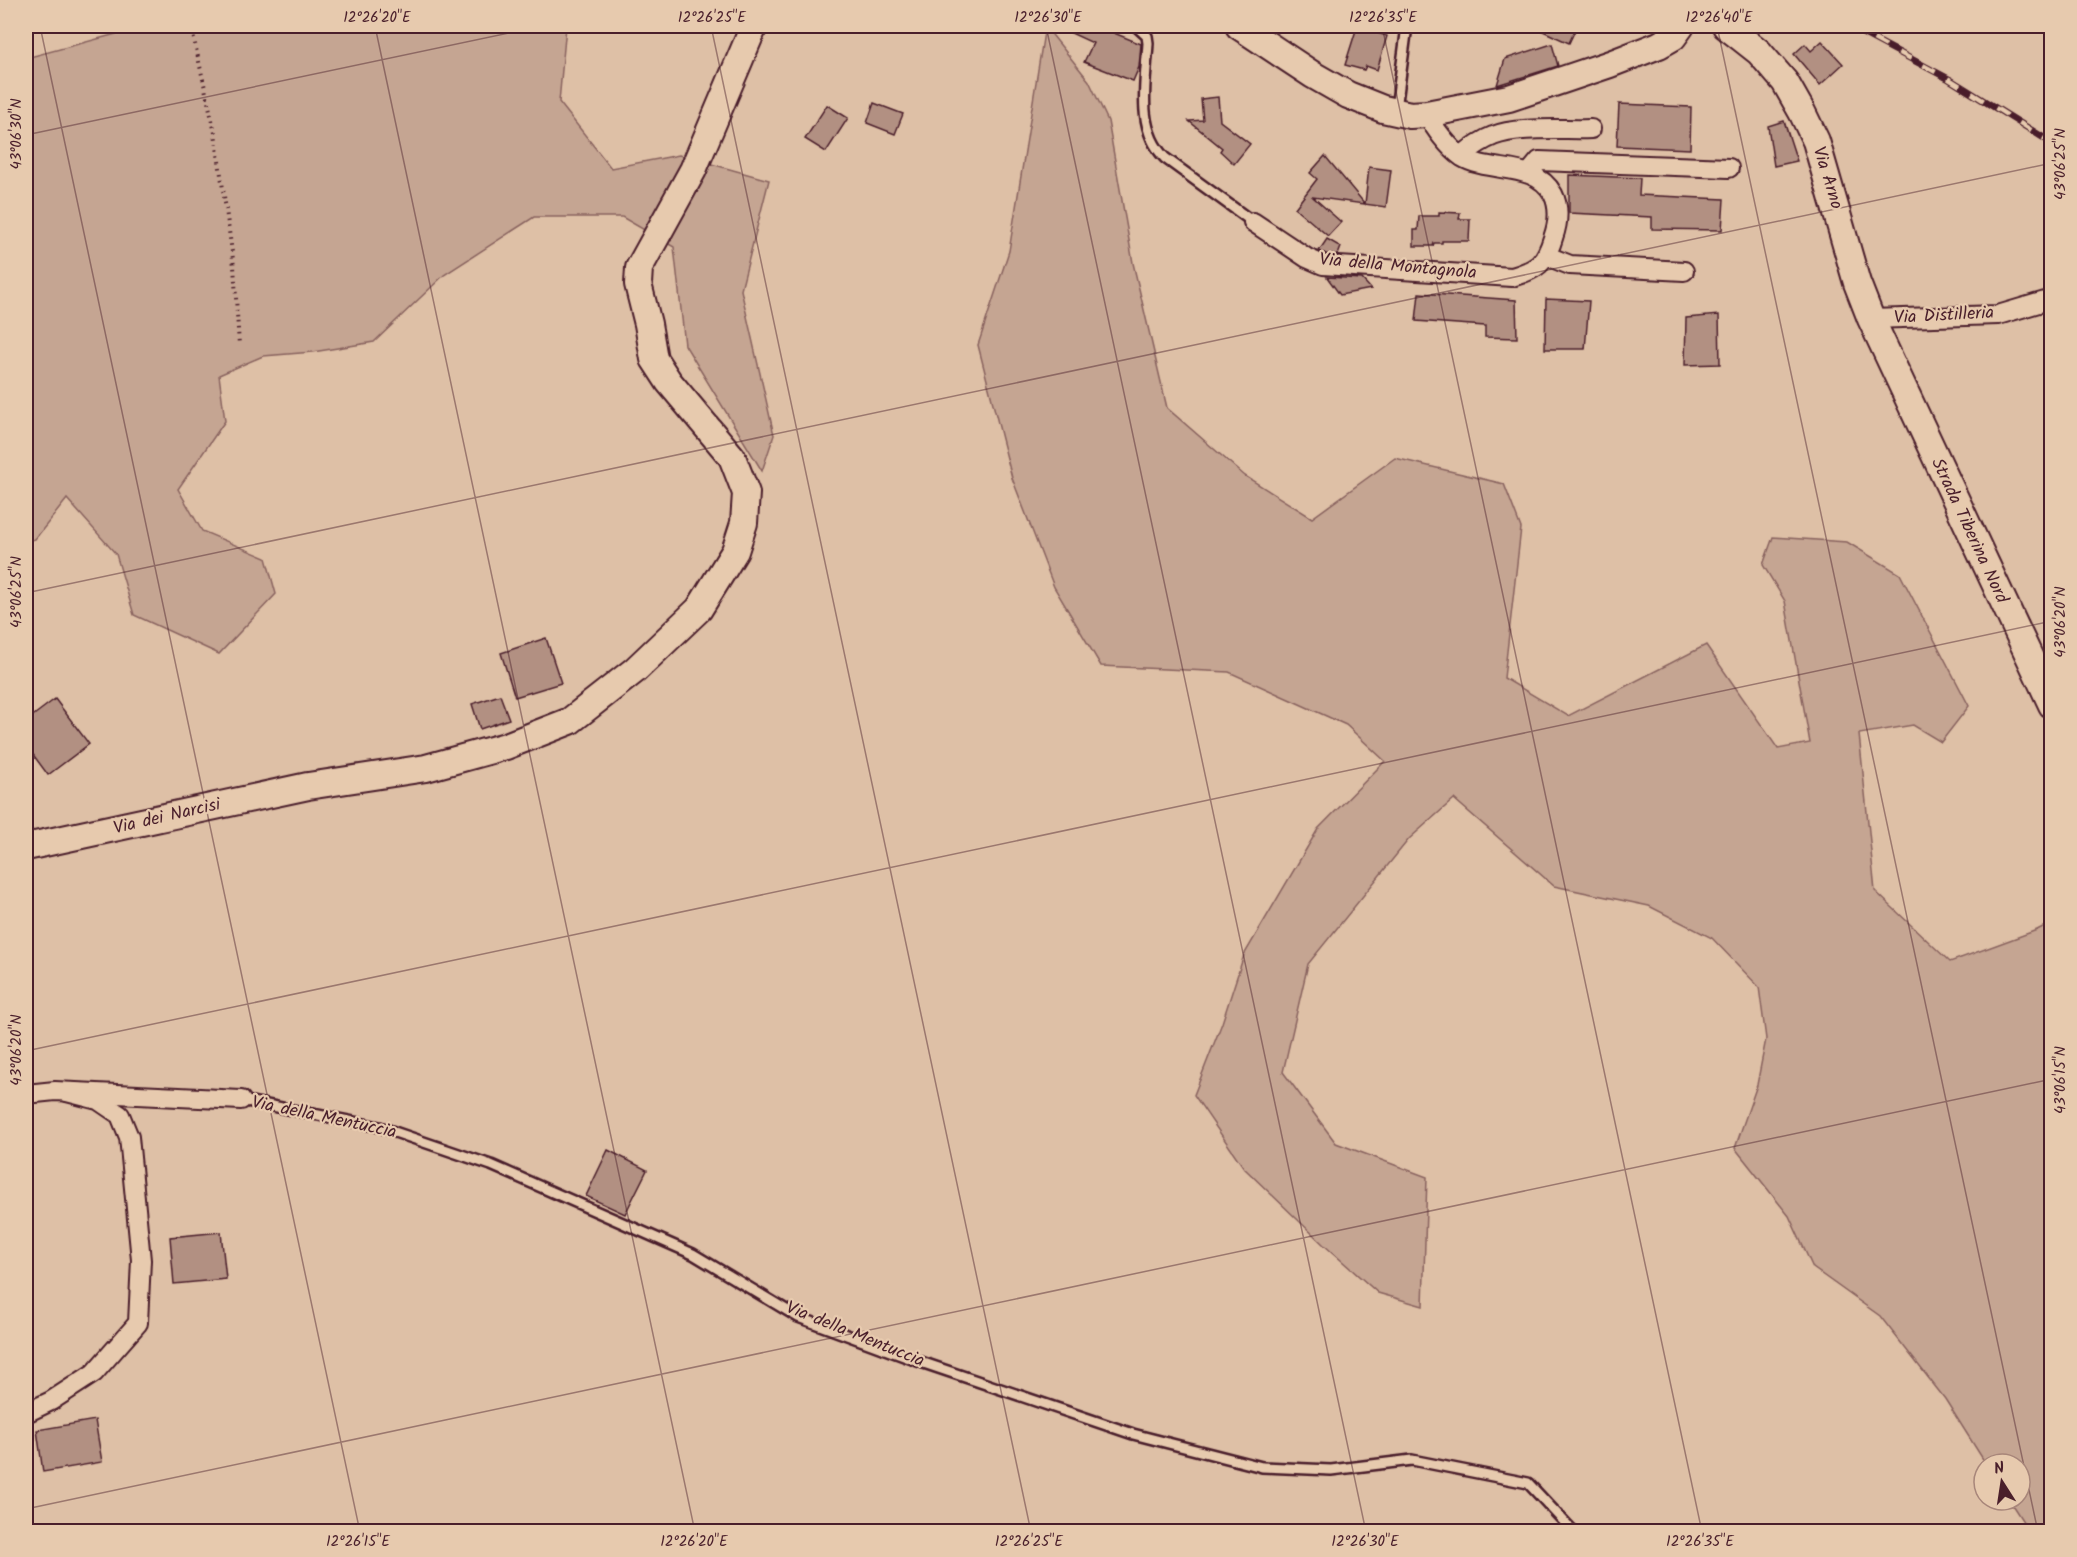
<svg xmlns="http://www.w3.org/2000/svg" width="2077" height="1557" font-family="Kalam,sans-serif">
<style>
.green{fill:#c5a592;stroke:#88625e;stroke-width:1.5}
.building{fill:#b29082;stroke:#4a1f2b;stroke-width:1.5}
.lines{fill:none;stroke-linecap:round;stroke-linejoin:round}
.lane-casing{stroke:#4a1f2b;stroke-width:14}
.street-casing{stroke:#4a1f2b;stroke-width:22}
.secondary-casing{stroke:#4a1f2b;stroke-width:30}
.path{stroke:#4a1f2b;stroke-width:4;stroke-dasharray:1.5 4.5;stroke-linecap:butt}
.lane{stroke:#e7caae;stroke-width:9}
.street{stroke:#e7caae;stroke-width:18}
.secondary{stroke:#e7caae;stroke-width:26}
.rail-casing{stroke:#4a1f2b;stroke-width:7}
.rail{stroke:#e7caae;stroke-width:4.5;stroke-dasharray:14;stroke-linecap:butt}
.ticks{fill:none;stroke:#4a1f2b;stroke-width:1.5;stroke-opacity:0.45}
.labels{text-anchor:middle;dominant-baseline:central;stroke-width:4.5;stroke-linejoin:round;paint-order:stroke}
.street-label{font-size:18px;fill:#4a1f2b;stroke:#e7caae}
.neatline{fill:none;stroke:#4a1f2b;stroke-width:2}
.ticks-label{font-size:15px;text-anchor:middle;fill:#4a1f2b}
</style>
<rect width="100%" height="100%" fill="#dec0a6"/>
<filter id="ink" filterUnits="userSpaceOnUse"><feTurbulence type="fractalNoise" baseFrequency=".0167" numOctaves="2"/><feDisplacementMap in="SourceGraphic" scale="12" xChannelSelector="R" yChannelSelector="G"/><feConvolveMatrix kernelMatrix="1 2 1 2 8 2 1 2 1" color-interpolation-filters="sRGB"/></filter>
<g filter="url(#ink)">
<!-- green -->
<g class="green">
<path d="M146,26h420l-7,76 52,66 68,-13 90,25 -28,110 33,145 -12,36 -77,-126 -11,-98 -52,-30h-88l-90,58 -70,67 -61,10 -50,4 -44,19 6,46 -47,68 24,42 64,27 10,36 -57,60 -85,-39 -18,-61 -49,-55 -32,40 -9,2v-483z"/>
<path d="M1045,26l44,55 19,40 25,142 34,145 78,68 67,42 83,-60 109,26 17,44 -17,150 64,38 138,-71 72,104 32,-6 -25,-142 -22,-36 10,-28 74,5 53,32 69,132 -28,36 -28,-17 -54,9 16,157 75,71 87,-32 14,-7v608h-22l-20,-31h11v-36h-34l-41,-65 -65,-83 -67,-48 -24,-52 -54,-68 22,-63 9,-46 -7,-52 -47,-49 -63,-32 -95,-20 -100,-87 -45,40 -101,125 -25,108 53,71 91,34 -4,129 -45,-13 -54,-48 -80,-77 -50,-73 28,-72 22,-68 74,-126 67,-68 -39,-36 -117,-53 -128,-6 -47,-79 -42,-109 -34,-133 31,-94z"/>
</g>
<!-- building -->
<g class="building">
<path d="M1056,26h41l44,18 -2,23 -6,14 -49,-19 9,-19z"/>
<path d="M1532,26h45l-8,17z"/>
<path d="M1357,27l30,9 -10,34 -11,-4 -2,4 -19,-5z"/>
<path d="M1822,41l21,23 -23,21 -26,-31 11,-10 6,7z"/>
<path d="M1552,44l6,22 -61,19 8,-26z"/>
<path d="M1218,97l2,24 30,23 -16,20 -14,-13 2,-3 -33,-27 14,-1 -2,-21z"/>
<path d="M874,103l29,11 -8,20 -28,-11z"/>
<path d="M1619,104l72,3 -1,42 -73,-3z"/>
<path d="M827,105l21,13 -22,34 -21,-13z"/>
<path d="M1784,121l13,40 -23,5 -6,-40z"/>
<path d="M1325,156l40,48 4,-37 22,3 -5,37 -73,-10 28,25 -13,14 -33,-28 22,-29 -7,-6z"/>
<path d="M1569,175l71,3 -1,17 85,4 -2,31 -70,-1v-12l-83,-4z"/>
<path d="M1439,212l21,1 -1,6h11l-1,22h-27v2h-8l-1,3h-19v-16h4l1,-14h20z"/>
<path d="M1327,239l14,8 -3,8 -12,-1 -7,-3z"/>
<path d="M1327,277l35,2 9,10 -31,6z"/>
<path d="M1419,293l97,7 1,38 -32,-1v-11l-69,-5z"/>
<path d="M1546,299l43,2 -4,48h-40z"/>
<path d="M1719,315l1,49 -35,1 1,-47z"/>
<path d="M546,638l15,45 -46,14 -14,-44z"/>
<path d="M500,695l9,24 -29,10 -8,-25z"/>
<path d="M55,699l34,45 -41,31 -22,-30v-24z"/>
<path d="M608,1150l39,20 -22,44 -39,-18z"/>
<path d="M221,1232l5,47 -52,5 -4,-47z"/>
<path d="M95,1420l7,42 -59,10 -6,-42z"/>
</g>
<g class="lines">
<!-- lane casing -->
<g class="lane-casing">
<g id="lane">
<path d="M1136,26l11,10 1,7c-2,38 -13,85 17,115l88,64"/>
<path d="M1396,109l11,-83"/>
<path d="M241,1100l139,27 111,38 202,89 105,63 114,42 221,75 129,33 69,3 81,-10 116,23 46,49"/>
</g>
</g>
<!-- street casing -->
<g class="street-casing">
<g id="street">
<path d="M1461,156c10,-8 19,-15 32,-20 23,-10 71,-6 98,-7"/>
<path d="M1529,173l10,-12 190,7"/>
<path d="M1253,222l54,36 16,7 189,12c26,-8 33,-13 41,-39 5,-14 7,-30 0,-44 -18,-33 -63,-20 -91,-37 -13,-9 -28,-29 -35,-43"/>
<path d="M1547,256l23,9 114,6"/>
<path d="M1871,319l127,-4 54,-16"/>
<path d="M26,1094l29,-3 186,9"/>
<path d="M26,1413l25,-12 43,-28 44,-50 3,-63 -12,-123 -9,-22 -22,-15 -31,-8"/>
</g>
</g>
<!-- secondary casing -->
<g class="secondary-casing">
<g id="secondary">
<path d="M1239,26l74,49 35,20 35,14 27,6 17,-1 82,-16 101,-34 49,-19 14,-8 8,-11"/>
<path d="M1726,26l33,26 26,30 17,30 14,29 41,142 14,36 181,386"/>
<path d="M26,847l282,-61 118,-18 80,-22 64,-25 65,-51 64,-61 36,-58 9,-28 2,-30 -14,-36 -63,-75 -15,-23 -6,-35 -10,-40 1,-16 54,-98 61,-144"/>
</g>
</g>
<!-- path -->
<path class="path" d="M191,26l24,107 19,133 5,79"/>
<!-- lane -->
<use href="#lane" class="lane"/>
<!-- street -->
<use href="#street" class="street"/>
<!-- secondary -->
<use href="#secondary" class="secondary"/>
<!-- rail casing -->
<g class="rail-casing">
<path id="rail" d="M1849,26l100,53 103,64"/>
</g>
<!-- rail -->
<use href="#rail" class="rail"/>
</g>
</g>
<!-- ticks -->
<path class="ticks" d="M40,26l320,1506M375,26l320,1506M711,26l320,1506M1046,26l320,1506M1382,26l320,1506M1717,26l321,1506M26,135l516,-109M26,593l2026,-430M26,1051l2026,-430M26,1509l2026,-430"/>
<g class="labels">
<!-- street labels -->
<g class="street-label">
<text transform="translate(1827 178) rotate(73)">Via Arno</text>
<text transform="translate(1398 267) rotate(5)">Via della Montagnola</text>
<text transform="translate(1944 316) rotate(-3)">Via Distilleria</text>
<text transform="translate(1969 531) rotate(65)">Strada Tiberina Nord</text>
<text transform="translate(167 817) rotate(-13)">Via dei Narcisi</text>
<text transform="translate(324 1118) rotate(12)">Via della Mentuccia</text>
<text transform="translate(855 1335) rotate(22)">Via della Mentuccia</text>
</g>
</g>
<!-- margin -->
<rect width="2077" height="1557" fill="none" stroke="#e7caae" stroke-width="66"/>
<!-- north arrow -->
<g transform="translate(2002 1482) rotate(348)"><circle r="28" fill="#e7caae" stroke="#a8867a" stroke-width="1.5"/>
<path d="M0-4.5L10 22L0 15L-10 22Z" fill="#4a1f2b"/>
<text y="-9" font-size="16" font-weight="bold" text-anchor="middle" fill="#4a1f2b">N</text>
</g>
<rect x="33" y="33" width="2011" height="1491" class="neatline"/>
<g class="ticks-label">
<text x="377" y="22">12°26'20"E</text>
<text x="712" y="22">12°26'25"E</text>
<text x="1048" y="22">12°26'30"E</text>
<text x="1383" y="22">12°26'35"E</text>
<text x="1719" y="22">12°26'40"E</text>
<text transform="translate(16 134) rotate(-90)" y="5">43°06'30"N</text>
<text transform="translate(2060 164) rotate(-90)" y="5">43°06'25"N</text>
<text transform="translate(16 592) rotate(-90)" y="5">43°06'25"N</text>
<text transform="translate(2060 622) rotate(-90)" y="5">43°06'20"N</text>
<text transform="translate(16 1050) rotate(-90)" y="5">43°06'20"N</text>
<text transform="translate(2060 1080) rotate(-90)" y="5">43°06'15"N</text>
<text x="358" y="1546">12°26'15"E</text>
<text x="694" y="1546">12°26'20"E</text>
<text x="1029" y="1546">12°26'25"E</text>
<text x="1365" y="1546">12°26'30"E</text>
<text x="1700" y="1546">12°26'35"E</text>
</g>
</svg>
